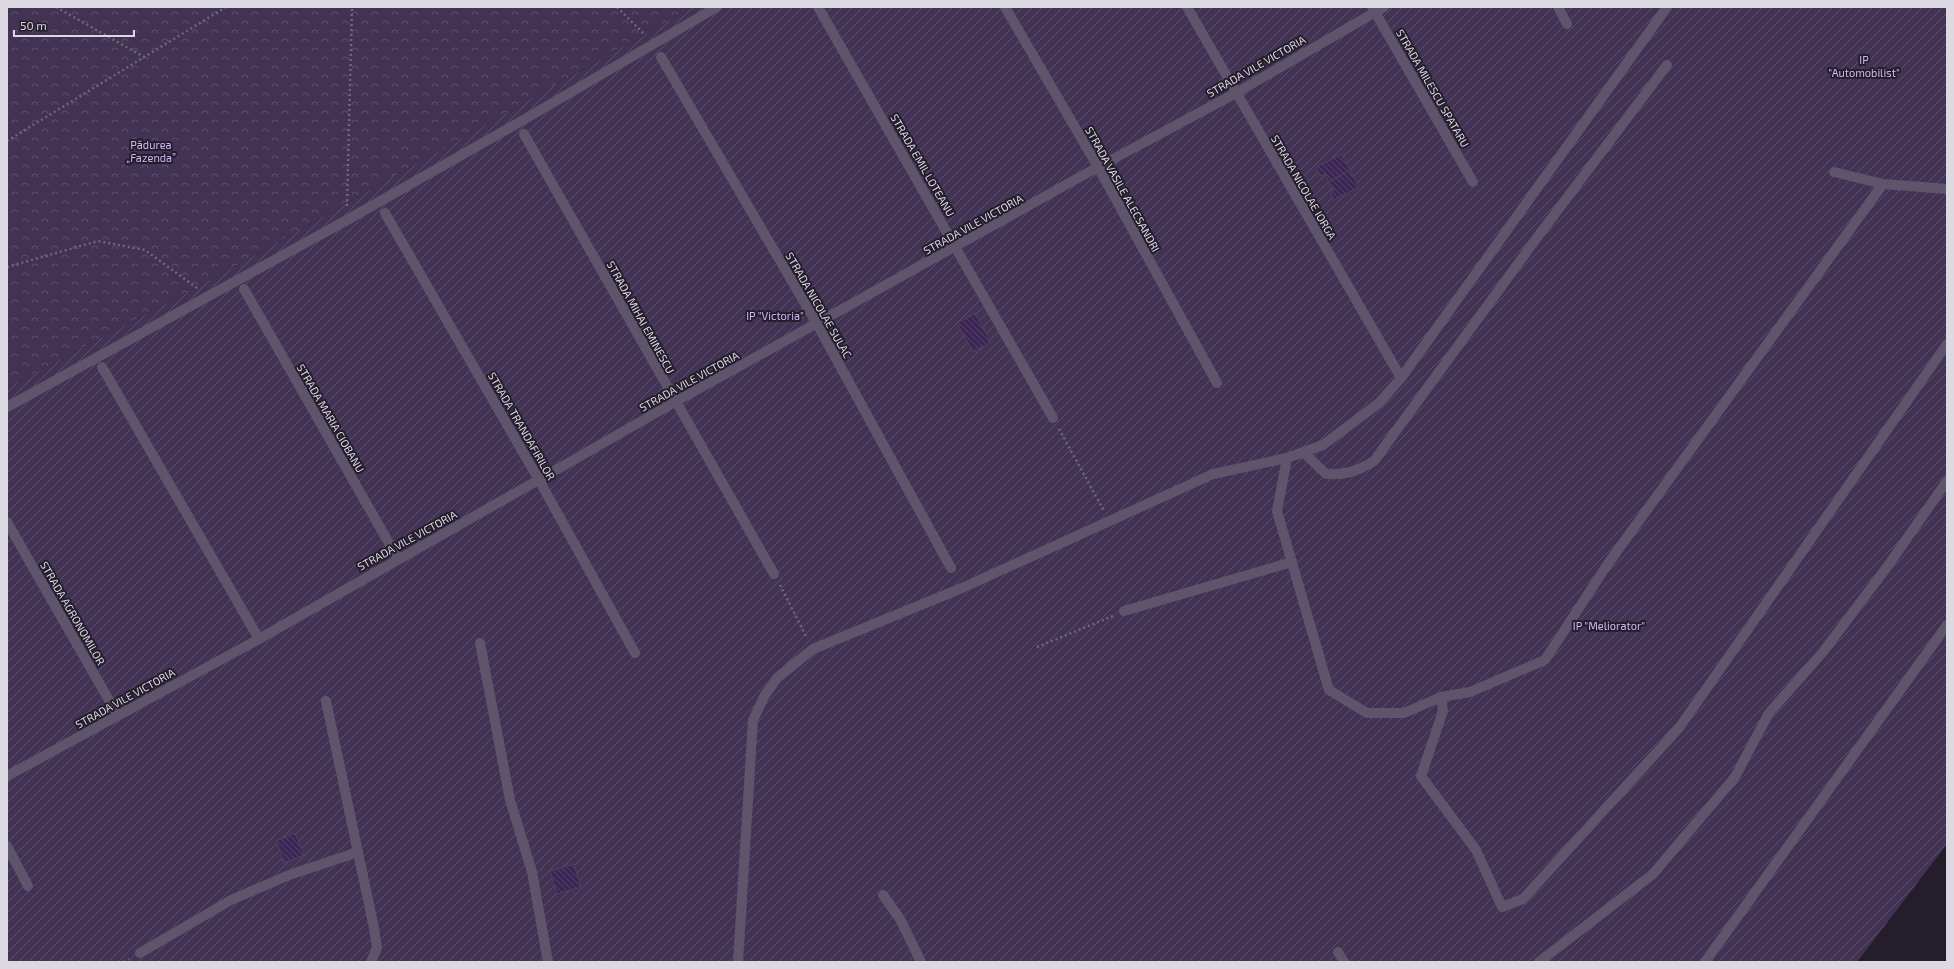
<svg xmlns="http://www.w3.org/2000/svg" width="1954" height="969" font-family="'Exo 2',sans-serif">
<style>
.forest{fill:url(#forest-crowns)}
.garden{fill:url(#garden-furrows)}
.building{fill:url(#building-back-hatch);stroke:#4c4555}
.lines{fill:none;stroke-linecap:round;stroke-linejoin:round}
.path{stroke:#6f6976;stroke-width:2.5;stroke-dasharray:2 3;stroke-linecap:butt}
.minor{stroke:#5e556c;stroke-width:10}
.labels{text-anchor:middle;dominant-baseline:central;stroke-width:4;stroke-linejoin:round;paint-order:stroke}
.park-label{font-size:11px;fill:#d0b7f6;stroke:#231d2c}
.street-label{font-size:11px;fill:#ddd9e3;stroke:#231d2c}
</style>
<defs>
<pattern id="forest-crowns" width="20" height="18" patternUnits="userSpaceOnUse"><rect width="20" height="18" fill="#423355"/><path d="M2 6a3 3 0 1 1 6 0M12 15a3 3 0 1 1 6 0" fill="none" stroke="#5d506d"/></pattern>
<pattern id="garden-furrows" width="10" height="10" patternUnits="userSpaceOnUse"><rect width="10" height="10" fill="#423355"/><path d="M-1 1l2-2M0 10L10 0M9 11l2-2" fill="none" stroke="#5d506d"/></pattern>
<pattern id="building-back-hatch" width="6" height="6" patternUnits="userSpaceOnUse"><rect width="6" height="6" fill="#3b2655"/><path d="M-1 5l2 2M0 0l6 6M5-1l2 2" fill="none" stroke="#57456d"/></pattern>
</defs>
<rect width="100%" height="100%" fill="#231d2c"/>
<!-- forest -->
<path class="forest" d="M7,7h686l-466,264 -220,117z"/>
<!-- garden -->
<path class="garden" d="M693,7h1254v837l-90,118h-1850v-574l220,-117z"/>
<!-- building -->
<g class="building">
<path d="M1341,154l9,16 -21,12 -4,-8 -4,2 -5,-9z"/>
<path d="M1350,170l9,17 -25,13 -4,-8 4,-2 -5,-8z"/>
<path d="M975,313l16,29 -18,10 -16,-29z"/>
<path d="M295,833l9,22 -20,8 -8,-22z"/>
<path d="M574,864l7,23 -24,7 -7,-23z"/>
</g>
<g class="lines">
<!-- path -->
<g class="path">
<path d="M56,7l88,50"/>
<path d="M617,7l28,28"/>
<path d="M7,141l219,-134"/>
<path d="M347,206l5,-199"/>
<path d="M7,267l91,-26 47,9 52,38"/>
<path d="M1059,429l45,82"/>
<path d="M780,585l27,53"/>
<path d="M1037,647l76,-31"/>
<path d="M124,962l5,-3"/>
</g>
<!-- minor -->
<g class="minor">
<path d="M818,7l235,411"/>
<path d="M1005,7l93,160 119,216"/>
<path d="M1187,7l214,371"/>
<path d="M1372,7l101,175"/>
<path d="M1558,7l9,17"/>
<path d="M661,57l156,267 134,244"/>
<path d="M524,134l250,440"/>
<path d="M1834,172l49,12 64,5"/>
<path d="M385,213l154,267 96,173"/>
<path d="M244,289l154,270"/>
<path d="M102,367l157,272"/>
<path d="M7,407l340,-187 171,-97 199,-116"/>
<path d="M1303,452l23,22c20,1 32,-3 48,-13l162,-222 131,-174"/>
<path d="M1287,458l-10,53 52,179 38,23h37l37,-16 29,-5 75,-32 62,-95 276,-381"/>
<path d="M7,522l111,194"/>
<path d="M1124,611l168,-49"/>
<path d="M480,643l30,157 22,72 16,90"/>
<path d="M1441,697l2,14 -22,65 55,74 26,57 21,-8 156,-171 268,-384"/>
<path d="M326,701l48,227 3,20 -6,14"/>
<path d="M7,776l252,-137 416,-237 423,-235 138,-74 148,-86"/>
<path d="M7,846l21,40"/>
<path d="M883,895l17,24 21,43"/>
<path d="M1338,952l6,10"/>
<path d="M140,953l91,-53 58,-25 69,-23"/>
<path d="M738,962l15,-242 12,-25 12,-17 36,-29 149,-61 251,-114 74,-16 36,-13 56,-42 22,-25 266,-371"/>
<path d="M1539,962l114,-88 82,-97 34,-64 54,-61 64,-85 60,-86"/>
<path d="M1705,962l242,-337"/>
</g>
</g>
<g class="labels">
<!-- park labels -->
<g class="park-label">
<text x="1864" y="59">IP<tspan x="1864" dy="13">"Automobilist"</tspan></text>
<text x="151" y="144">Pădurea<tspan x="151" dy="13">„Fazenda”</tspan></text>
<text x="775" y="315">IP "Victoria"</text>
<text x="1609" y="625">IP "Meliorator"</text>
</g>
<!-- street labels -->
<g class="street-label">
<text transform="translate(1256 66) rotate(-30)">STRADA VILE VICTORIA</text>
<text transform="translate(1433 88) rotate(60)">STRADA MILESCU SPATARU</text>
<text transform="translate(923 165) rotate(60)">STRADA EMIL LOTEANU</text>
<text transform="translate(1304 187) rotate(60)">STRADA NICOLAE IORGA</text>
<text transform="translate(1123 189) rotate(61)">STRADA VASILE ALECSANDRI</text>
<text transform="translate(973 224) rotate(-29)">STRADA VILE VICTORIA</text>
<text transform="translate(819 305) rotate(60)">STRADA NICOLAE SULAC</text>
<text transform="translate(641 317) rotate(61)">STRADA MIHAI EMINESCU</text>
<text transform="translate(689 381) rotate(-29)">STRADA VILE VICTORIA</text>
<text transform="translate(331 418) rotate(60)">STRADA MARIA CIOBANU</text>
<text transform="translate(522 426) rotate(60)">STRADA TRANDAFIRILOR</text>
<text transform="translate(407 540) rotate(-29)">STRADA VILE VICTORIA</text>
<text transform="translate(73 613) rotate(60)">STRADA AGRONOMILOR</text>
<text transform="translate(125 698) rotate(-29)">STRADA VILE VICTORIA</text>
</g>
</g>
<!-- border -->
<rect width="1954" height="969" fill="none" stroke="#ddd9e3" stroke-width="16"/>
<!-- scale -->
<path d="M14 30v6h120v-6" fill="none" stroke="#ddd9e3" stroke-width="2"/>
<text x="20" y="30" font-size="12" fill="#ddd9e3" stroke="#231d2c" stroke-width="3" paint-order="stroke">50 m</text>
</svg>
